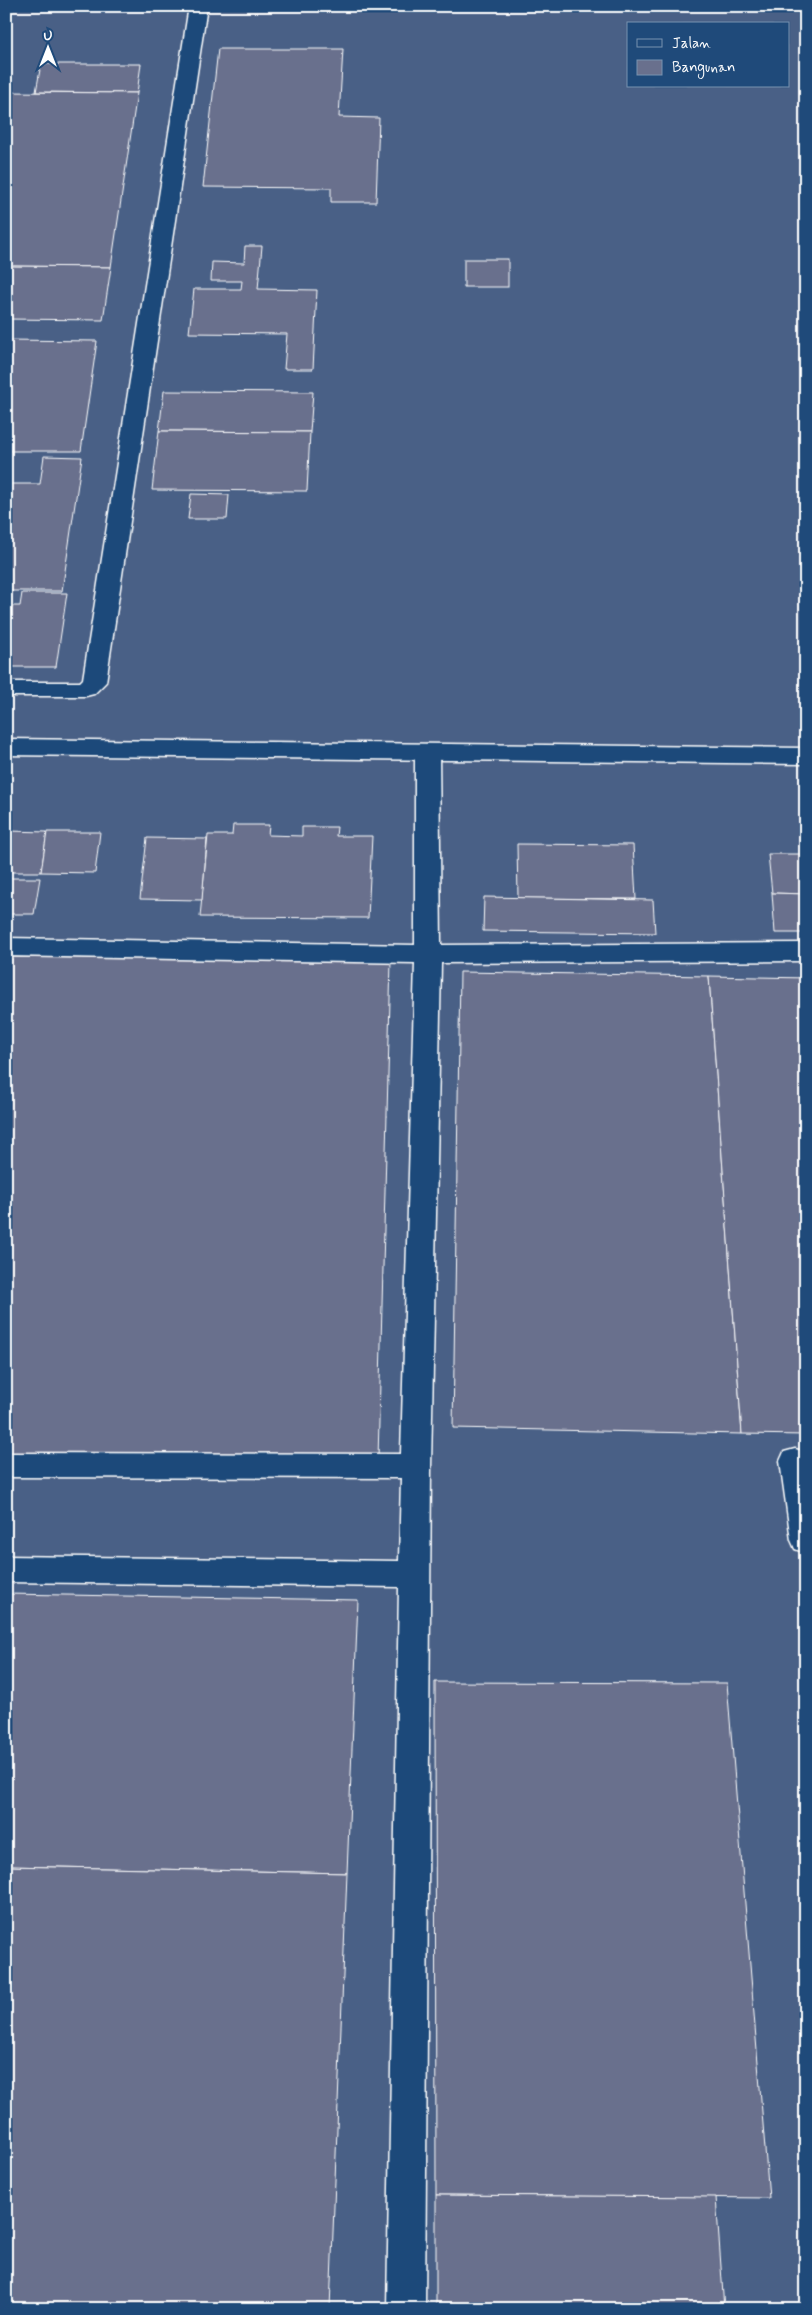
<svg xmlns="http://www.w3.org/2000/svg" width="812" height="2315" font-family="Mynerve,sans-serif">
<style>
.built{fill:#496086;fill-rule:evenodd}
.building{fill:#69708d;stroke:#fff}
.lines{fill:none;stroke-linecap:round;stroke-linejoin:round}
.service-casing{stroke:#fff;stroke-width:3}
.minor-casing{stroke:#fff;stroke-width:3}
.service{fill:#1f4a7a;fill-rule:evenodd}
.minor{fill:#1f4a7a;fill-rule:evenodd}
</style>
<rect width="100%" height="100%" fill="#355580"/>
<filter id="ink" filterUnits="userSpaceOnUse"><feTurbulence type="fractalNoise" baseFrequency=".02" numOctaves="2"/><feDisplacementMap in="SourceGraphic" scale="10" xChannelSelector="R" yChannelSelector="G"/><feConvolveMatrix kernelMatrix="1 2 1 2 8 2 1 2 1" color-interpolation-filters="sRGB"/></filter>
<g filter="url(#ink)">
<!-- built -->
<path class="built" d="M6,6h800v2303h-800zM628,24h160v62h-160z"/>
<!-- building -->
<g class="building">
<path d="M218,49h125l-4,68 40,1 -3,84h-45v-14l-128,-1z"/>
<path d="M41,64h100l-4,29 -101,-1z"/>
<path d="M6,92l131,1 -26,174 -105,-1z"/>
<path d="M245,246h17l-4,43 59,1 -4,79h-29l3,-35 -98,-1 5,-44h47l1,-8h-31l1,-19 32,1z"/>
<rect x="464" y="259" width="44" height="28"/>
<path d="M6,266l105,1 -8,53 -97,-1z"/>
<path d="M6,340l91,1 -16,110h-75z"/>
<path d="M164,391l149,1 -3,40 -151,-1z"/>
<path d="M159,431l151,1 -3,59 -155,-1z"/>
<path d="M44,456l38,1 -20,134h-56v-107h34z"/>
<path d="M191,494l38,1 -2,24h-39z"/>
<path d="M22,593h45l-11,74h-50v-61h14z"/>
<path d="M233,825h36l-1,10 34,1v-9h35l-1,9h36l-4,82 -168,-1 8,-82h24z"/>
<path d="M8,831l39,1 -6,40h-35z"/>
<path d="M47,832h53l-5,41 -54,-1z"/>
<path d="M147,838l60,1 -5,61 -62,-1z"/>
<path d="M517,844l116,1 3,54 -118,-1z"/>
<path d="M768,854h38v40l-34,-1z"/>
<path d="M6,878h34l-6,36h-28z"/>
<path d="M772,893l34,1v39h-31z"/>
<path d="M484,897l169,3 2,33 -172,-2z"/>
<path d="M6,957l385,4 -13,498 -372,-5z"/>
<path d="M460,972l249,4 33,458 -289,-6z"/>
<path d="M709,976l97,2v457l-64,-1z"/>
<path d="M6,1594l352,6 -11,273 -341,-7z"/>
<path d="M435,1682l292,1 42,515 -333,-3z"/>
<path d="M6,1866l341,7 -17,436h-324z"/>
<path d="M436,2195l280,2 8,112h-288z"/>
</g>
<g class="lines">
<!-- service casing -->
<g class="service-casing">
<g id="service">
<path d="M189,6h18l-101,676 -12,12 -8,2h-80v-14h74l3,-3z"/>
<path d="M427,744l8,3 4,5 2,193 365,-2v18l-365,2 -10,503 -6,843h-38l12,-722 -393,-5v-26l393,5 2,-83 -395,-1v-24l395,1 14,-491 -409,-7v-18l409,7v-193l4,-5z"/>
<path d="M795,1449l11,3v101l-11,-4 -4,-9 -11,-79 4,-9z"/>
</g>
</g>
<!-- minor casing -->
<g class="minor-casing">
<path id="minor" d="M6,739l800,9v16l-800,-9z"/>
</g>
<!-- service -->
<use href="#service" class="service"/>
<!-- minor -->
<use href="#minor" class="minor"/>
</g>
</g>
<!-- margin -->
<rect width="812" height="2315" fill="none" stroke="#1f4a7a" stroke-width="25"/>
<rect x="12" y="12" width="787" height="2290" fill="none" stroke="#fff" stroke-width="2" filter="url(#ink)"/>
<!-- legend -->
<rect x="627" y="22" width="162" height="65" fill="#1f4a7a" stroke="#7992af"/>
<rect x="637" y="39" width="25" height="8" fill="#1f4a7a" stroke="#7992af"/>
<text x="672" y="48" font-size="15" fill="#ffffff">Jalan</text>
<rect x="637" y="60" width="25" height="15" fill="#69708d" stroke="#7992af"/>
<text x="672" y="72" font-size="15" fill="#ffffff">Bangunan</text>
<!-- north arrow -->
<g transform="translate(48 48)" stroke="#1f4a7a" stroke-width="4" paint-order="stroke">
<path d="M0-4L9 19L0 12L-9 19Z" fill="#ffffff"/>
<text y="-8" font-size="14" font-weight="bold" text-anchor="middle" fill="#ffffff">U</text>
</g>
</svg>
